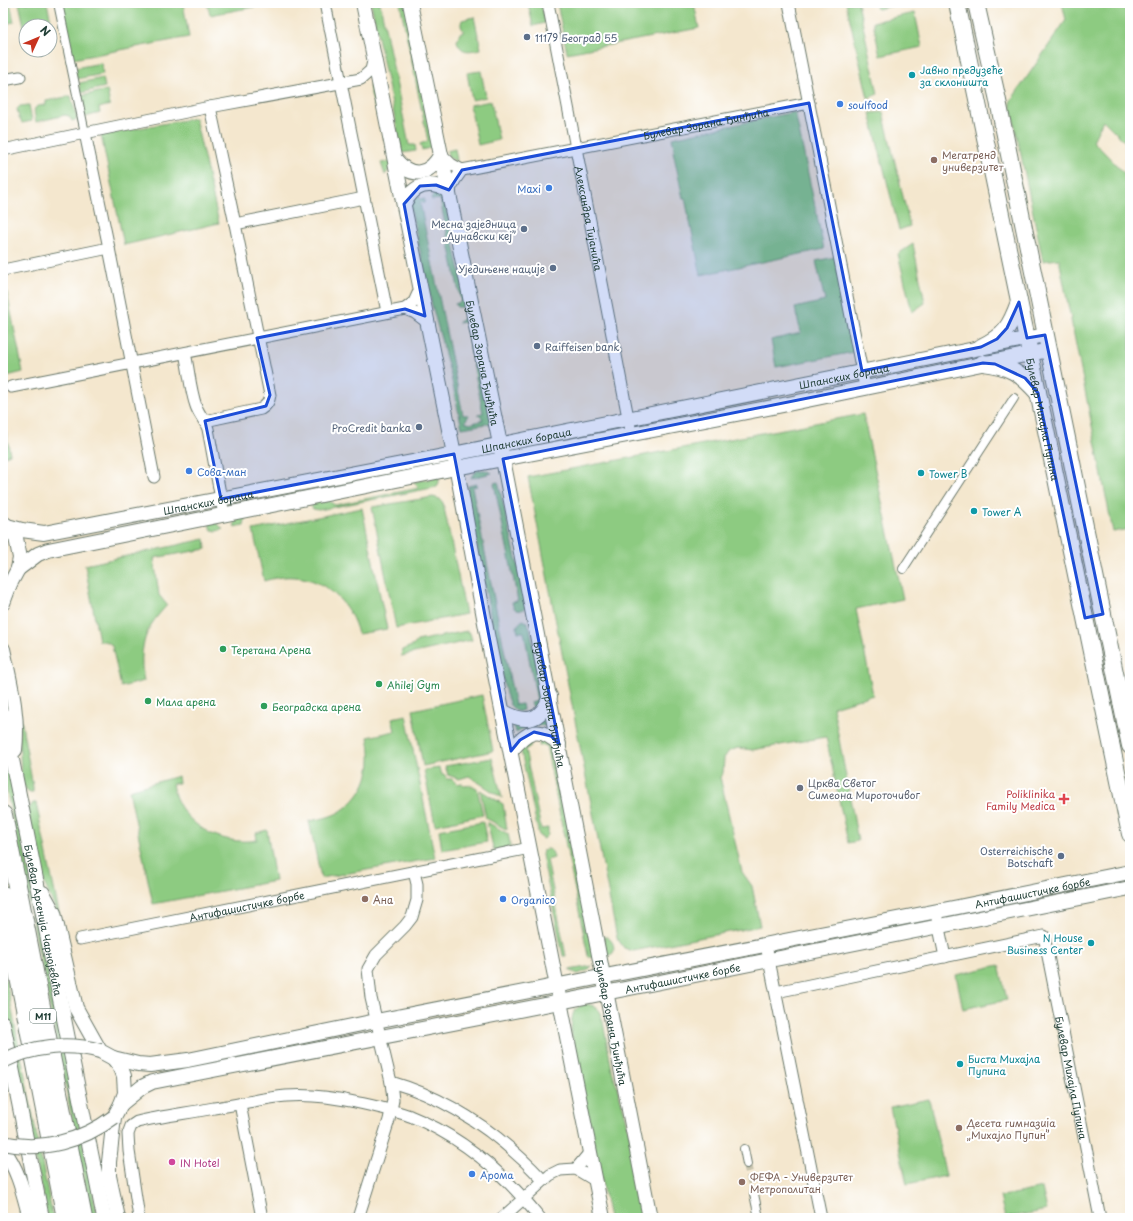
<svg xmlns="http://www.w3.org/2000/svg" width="1133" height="1221" font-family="'Playpen Sans',sans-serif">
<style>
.green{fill:#8dcb81;stroke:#56845a}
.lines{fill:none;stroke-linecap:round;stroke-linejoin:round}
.pedestrian-tunnel{stroke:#c9c5af;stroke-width:8;stroke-dasharray:8 4;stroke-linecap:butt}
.pedestrian-casing{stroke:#6a786a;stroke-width:10}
.minor-casing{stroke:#6a786a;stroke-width:13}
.tertiary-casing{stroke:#6a786a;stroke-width:16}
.secondary-casing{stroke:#6a786a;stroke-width:18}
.trunk-casing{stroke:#6a786a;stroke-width:20}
.pedestrian{stroke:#fff;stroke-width:8}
.minor{stroke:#fff;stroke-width:11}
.tertiary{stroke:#fff;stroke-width:14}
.secondary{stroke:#fff;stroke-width:16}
.trunk{stroke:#fff;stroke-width:18}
.tertiary-bridge-casing{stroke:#6a786a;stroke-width:16;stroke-linecap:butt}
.tertiary-bridge{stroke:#fff;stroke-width:14}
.marked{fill:#1d4ed8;fill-opacity:0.2;stroke:#1d4ed8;stroke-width:3;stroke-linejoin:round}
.service-dot{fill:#5c6f8a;stroke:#fff;stroke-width:1.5}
.culture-dot{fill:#0f9aa8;stroke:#fff;stroke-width:1.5}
.shop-dot{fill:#3f7fe0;stroke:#fff;stroke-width:1.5}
.education-dot{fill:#8d6e63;stroke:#fff;stroke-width:1.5}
.leisure-dot{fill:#2e9e5b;stroke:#fff;stroke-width:1.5}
.worship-dot{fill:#6b7280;stroke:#fff;stroke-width:1.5}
.health-dot{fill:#e0444e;stroke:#fff;stroke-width:1.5}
.hotel-dot{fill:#d1479c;stroke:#fff;stroke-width:1.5}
.labels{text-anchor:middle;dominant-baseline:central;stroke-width:4;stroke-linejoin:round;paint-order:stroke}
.shield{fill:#fff;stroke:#627771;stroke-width:1}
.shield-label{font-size:9px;font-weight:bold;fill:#1f3d34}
.service-label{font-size:10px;fill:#4e5e75;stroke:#fff;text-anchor:end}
.culture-label{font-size:10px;fill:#0d838f;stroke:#fff;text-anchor:start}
.shop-label{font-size:10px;fill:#366cbe;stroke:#fff;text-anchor:start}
.street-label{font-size:10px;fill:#1f3d34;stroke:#fff}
.education-label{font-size:10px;fill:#785e54;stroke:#fff;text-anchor:start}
.leisure-label{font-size:10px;fill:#27864d;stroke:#fff;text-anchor:start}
.worship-label{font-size:10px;fill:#5b616d;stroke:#fff;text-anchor:start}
.health-label{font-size:10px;fill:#be3a42;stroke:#fff;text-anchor:end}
.hotel-label{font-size:10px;fill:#b23c85;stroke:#fff;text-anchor:start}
</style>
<rect width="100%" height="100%" fill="#fff"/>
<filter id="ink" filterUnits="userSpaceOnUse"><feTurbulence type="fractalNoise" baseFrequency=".025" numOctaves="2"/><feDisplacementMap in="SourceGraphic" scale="8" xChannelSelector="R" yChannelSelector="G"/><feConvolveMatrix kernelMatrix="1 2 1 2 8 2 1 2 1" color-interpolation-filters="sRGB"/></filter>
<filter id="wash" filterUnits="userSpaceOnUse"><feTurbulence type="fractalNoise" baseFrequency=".012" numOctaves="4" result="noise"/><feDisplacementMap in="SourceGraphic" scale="16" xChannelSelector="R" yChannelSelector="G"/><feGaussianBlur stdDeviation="0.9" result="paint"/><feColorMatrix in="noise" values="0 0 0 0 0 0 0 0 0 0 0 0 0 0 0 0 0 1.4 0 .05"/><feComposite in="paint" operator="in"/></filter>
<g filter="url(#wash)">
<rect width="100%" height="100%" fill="#f4e7ce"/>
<!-- green -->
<g class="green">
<path d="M3,3h7l4,19 -11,2z"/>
<path d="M19,3h28l7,31 -4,1v-9h-24v9z"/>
<path d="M61,3h122l6,34 -116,22z"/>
<path d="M207,3h69l-66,12z"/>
<path d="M371,3h9l29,142h6l1,6 -14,2z"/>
<path d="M400,3h8l29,143 -15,4 -2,-6 8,-3z"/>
<path d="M528,3h13l4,20 -12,3z"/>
<path d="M557,3h137l5,25 -132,25z"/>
<path d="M846,3h12l20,91 -10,4z"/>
<path d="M875,3h31l-29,6z"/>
<path d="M1062,3h68v144l-27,-27 -10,21 37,38v350l-17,3 -54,-273 -16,2 -33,-159 56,-82z"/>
<path d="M915,13l7,34 -42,9 -7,-34z"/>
<path d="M474,17l7,32c-11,2 -20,5 -24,-8l3,-8 4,-2c-3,-4 -4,-6 -2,-11z"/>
<path d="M101,63l2,11 -26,5 -2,-11z"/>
<path d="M481,71l5,26 -14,3 -5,-27z"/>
<path d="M103,78l2,9 -24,6 -2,-10z"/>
<path d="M369,85l4,3 7,13 -6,6z"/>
<path d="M107,90l3,15 -11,3 1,5 -15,4 -4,-21z"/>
<path d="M71,96l6,23 -5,2 -3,-5 -4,-1 -29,7c-2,-13 -5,-16 10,-17v-4z"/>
<path d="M491,101l8,39 -21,5 -8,-40z"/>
<path d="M29,105l3,16 -10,2 -3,-5 -2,-9 3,-3z"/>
<path d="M795,112l29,137 -123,26 -16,-77h-2l-10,-47 2,1 -3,-14z"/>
<path d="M883,112l27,114 -11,4 -29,-117z"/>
<path d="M195,118l24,105 -95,22 -23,-110z"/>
<path d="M455,149l2,11 -2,1 -7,-5 -1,-5z"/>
<path d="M391,161l1,5 -7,9 -4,-12z"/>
<path d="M435,192l8,1 24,111 -5,3h-5l-2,-3 6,-2 -21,-103 -8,1 -1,-2z"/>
<path d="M417,196l4,3 3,-1 1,4 -5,1 43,212h6l-4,7 5,2 13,-4 -1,-3 -4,-3 5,-1 -18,-91 -7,1 6,-5h5l23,105 -30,5 -11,-52 -19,-71 -22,-100z"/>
<path d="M913,244l12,59 -13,9 -14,-58z"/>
<path d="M835,257l19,95 -78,15 -5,-27 30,-7 -6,-25 30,-7 -9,-40z"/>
<path d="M4,278l19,94 -20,5v-98z"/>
<path d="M863,414l40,185 -47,10 17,86 -40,12 25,134 -10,2 -22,-106 -74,13 -14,-2 -9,3 -5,7 -1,15 -3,4 22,95 10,14 8,40 -127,25 -9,-3 -7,-10 -89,-461z"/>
<path d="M3,418l7,36 -7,3z"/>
<path d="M478,470h7l7,3 -21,5 2,-4z"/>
<path d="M439,477v5l-2,5 -118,23 -6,-1 -2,-3v-3l16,-3 8,5 84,-17 -6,-6z"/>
<path d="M498,482l29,122 -1,3c-6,6 -13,4 -14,-5l6,-1 -24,-118z"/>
<path d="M477,484v2l-5,1 43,218 7,-1 1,6 -6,2 -7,-7 -4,-11 -39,-197 1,-11z"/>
<path d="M433,497l7,2 3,4 23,111 -70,14 -24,-121z"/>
<path d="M362,508l25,121 -29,5c-7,-30 -32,-55 -63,-57 -11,-1 -21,1 -31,4l-11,-51z"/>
<path d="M244,516l1,4 -1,5 -10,2c1,-6 4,-9 10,-11z"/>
<path d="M216,522l7,7 -6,2 -5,-1 -2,-3 -1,-4z"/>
<path d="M205,539l1,10 -52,9 5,37 8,10c-5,6 -11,12 -16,20 -10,17 -11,36 -7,56l-23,6 -9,-41c-4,-5 -7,-5 -13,-5l-14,-76z"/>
<path d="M523,620l4,2 3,6 13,74 -7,7 -3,-2 -2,-5 6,-2 -13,-68h-6c-2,-6 0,-8 5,-12z"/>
<path d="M467,631l3,2 2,7 -71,16 1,-6 12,-5 3,-4z"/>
<path d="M482,695l11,56 -70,15 -10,-56z"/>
<path d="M18,702l15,85v5h-4l-5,-5 -3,-10z"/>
<path d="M406,715l29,143 -114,20 -12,-57c11,-2 23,-4 32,-10 27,-18 33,-44 27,-74l27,-6 -3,-13z"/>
<path d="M546,715l2,11 -13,-1 -9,2 -10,6 -3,-11z"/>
<path d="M541,736l9,5 4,11 40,206 -6,-2 -42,-211 -7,1z"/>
<path d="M3,739l95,479h-6l-89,-446z"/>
<path d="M527,739l4,8 -6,2 16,80 7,-1v7l-4,4 -5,-3 -18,-85 1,-6z"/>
<path d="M492,758l10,40 -33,-22 -10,3 -11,-4 -3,-9z"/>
<path d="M440,768l2,7h3l2,4h5l5,5 4,-1 4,3 6,-1 6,3 6,27 -48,10 -11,-55z"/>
<path d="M178,776l1,7 -7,1c6,39 49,63 85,56l-1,-7 11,-3 8,51 -122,23 -24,-114z"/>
<path d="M480,790l23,14 4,26 -21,-12z"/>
<path d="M33,803h3l29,138 -7,-26 -13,-30 -5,-15 -12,-60z"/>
<path d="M483,822l4,20 -45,8 -3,-20z"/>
<path d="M487,822l21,12 3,13 -17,4z"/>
<path d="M546,849c6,0 7,4 8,9l-7,2 19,96h-3l-21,-101 1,-5z"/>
<path d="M603,937h4c6,4 8,9 6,16l-5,3z"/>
<path d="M3,965l50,253h-6l-44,-230z"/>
<path d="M999,965l8,35 -44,9 -7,-34z"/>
<path d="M592,966l-4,4 -10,4 -9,-4z"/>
<path d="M587,1004l7,2 6,7 3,9 9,48 14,47 21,101h-38l-38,-187c1,-14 0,-24 16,-27z"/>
<path d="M929,1099l17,77 -39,8 -17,-77z"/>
<path d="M1042,1188l5,22 -42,8 -5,-21z"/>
</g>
</g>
<g filter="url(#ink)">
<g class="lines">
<!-- pedestrian-tunnel -->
<path class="pedestrian-tunnel" d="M747,1164l7,30"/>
<!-- pedestrian casing -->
<g class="pedestrian-casing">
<g id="pedestrian">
<path d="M58,3l27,130"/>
<path d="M903,569l111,-171"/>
<path d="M744,1149l3,15"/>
<path d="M754,1194l5,24"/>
</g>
</g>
<!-- minor casing -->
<g class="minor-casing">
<g id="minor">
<path d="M325,3l62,309"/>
<path id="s1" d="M548,3l83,430"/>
<path d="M789,3l76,384"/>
<path d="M3,80l17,-3"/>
<path d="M85,133l24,115 45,229"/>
<path d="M3,150l207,-43 151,-28 10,-9 3,-13"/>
<path d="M441,154l10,10 11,6"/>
<path id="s2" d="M449,191l6,-11 7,-10 347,-67"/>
<path d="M235,224l129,-26"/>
<path d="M3,270l106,-22"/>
<path d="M405,309l10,4 12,9"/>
<path d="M185,353c4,17 5,36 11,53 3,9 9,14 12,23l16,86"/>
<path d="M11,387l394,-78 9,-7 6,-13"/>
<path d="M205,421l56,-12c6,-4 8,-7 9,-14l-35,-171 -25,-117"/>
<path d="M937,918l8,39"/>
<path id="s3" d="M80,939l450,-91"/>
<path d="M766,945l55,273"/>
<path id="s4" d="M776,992l268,-56 56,282"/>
<path d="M391,1082c59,17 110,53 152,98"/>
<path d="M240,1104l22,114"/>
<path d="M576,1169l14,-17"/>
<path d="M139,1218l-10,-67 -1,-17 3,-8 6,-4c25,-6 52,-9 77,-14 24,-3 48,-10 72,-12 23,-2 46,1 69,6 18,4 38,8 55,14 53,21 95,58 130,102"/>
<path d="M358,1218l31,-98 4,-20 -2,-18 -20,-84 -3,-29 8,-14 29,-29 7,-9 5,-17v-16l-3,-12"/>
<path d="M502,1218l48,-43 10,-5 16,-1 20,12"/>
</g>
</g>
<!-- tertiary casing -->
<g class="tertiary-casing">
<g id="tertiary">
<path d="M363,3l91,451 34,185 115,579"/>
<path id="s5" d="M410,3l90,441 150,774"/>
<path d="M395,159c16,20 34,17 46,-5"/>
<path d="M404,204c10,-20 25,-24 45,-13"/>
<path id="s6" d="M7,526l15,4 22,3 394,-76 607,-122"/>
<path d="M18,569l20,-15 10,-4 408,-82 327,-63 266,-55"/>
<path d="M3,603l7,-19 8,-15 2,-11 -4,-20 -11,-14"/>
<path d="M3,649c7,33 16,66 12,101"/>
<path d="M504,712c22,12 37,10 46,-16"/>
<path id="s7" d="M3,715l101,503"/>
<path d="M511,751c16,-20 28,-26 48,-7"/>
<path d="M43,893l11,20 22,95 24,43 13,7 8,10 3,8 1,17 -4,11 -7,13 -5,45v14l9,42"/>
<path d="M3,1023l39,195"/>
<path id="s8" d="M113,1058l25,6 12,1 38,-5 188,-39 582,-114 172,-35"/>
<path id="s9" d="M121,1104l21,-17 10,-5 408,-80 570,-114"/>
<path d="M3,1149c16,22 20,43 27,69"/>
</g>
</g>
<!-- secondary casing -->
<g class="secondary-casing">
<g id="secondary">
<path id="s10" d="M957,3l173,831"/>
<path d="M976,3l21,93 133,650"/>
<path d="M981,347c24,-12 29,-20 38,-45"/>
<path d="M983,363c27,3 37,10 55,30"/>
</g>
</g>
<!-- trunk casing -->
<g class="trunk-casing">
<g id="trunk">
<path d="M3,815l80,403"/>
<path d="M3,895l63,323"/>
</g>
</g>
<!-- pedestrian -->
<use href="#pedestrian" class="pedestrian"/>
<!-- minor -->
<use href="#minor" class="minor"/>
<!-- tertiary -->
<use href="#tertiary" class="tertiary"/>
<!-- secondary -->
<use href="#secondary" class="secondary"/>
<!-- trunk -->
<use href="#trunk" class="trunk"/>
<!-- tertiary-bridge casing -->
<g class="tertiary-bridge-casing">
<g id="tertiary-bridge">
<path d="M3,1061c29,-15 66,-19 97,-10"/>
<path d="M3,1143c39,9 79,-2 111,-26"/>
</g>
</g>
<!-- tertiary-bridge -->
<use href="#tertiary-bridge" class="tertiary-bridge"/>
</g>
</g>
<!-- marked area -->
<path class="marked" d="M809,103l53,268 119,-24 16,-8 10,-11 12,-26 8,36 18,-3 58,279 -18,4 -47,-225 -13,-15 -30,-14 -12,-1 -480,96 56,285 -8,-8 -17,-4 -14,8 -9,11 -57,-297 -233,45 -16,-78 61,-15 4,-11 -13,-57 148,-29 20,7 -21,-112 16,-18 16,-1 13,5 13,-20z"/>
<!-- markers -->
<g class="service-dot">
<circle cx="527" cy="37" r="4"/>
<circle cx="524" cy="229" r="4"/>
<circle cx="553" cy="268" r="4"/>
<circle cx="537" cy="346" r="4"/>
<circle cx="419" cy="427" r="4"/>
<circle cx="1061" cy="856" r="4"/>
</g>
<g class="culture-dot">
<circle cx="912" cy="75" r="4"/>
<circle cx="921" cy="473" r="4"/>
<circle cx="974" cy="511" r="4"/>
<circle cx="1091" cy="943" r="4"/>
<circle cx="960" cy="1064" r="4"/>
</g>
<g class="shop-dot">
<circle cx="840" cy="104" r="4"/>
<circle cx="549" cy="188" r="4"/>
<circle cx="189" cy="471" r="4"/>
<circle cx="503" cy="899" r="4"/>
<circle cx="472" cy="1174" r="4"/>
</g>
<g class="education-dot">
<circle cx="934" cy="160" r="4"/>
<circle cx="365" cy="899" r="4"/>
<circle cx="959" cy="1128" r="4"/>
<circle cx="742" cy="1182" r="4"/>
</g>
<g class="leisure-dot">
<circle cx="223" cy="649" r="4"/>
<circle cx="379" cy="684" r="4"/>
<circle cx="148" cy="701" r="4"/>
<circle cx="264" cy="706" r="4"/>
</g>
<circle class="worship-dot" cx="800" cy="788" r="4"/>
<path class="health-dot" d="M1062 793h4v4h4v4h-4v4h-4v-4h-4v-4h4z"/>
<circle class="hotel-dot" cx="172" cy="1162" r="4"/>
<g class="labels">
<!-- shield labels -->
<rect class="shield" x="30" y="1009" width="26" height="14" rx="3"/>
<g class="shield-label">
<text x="43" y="1016">M11</text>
</g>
<!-- service labels -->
<g class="service-label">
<text x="535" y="37" text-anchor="start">11179 Београд 55</text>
<text x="516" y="223">Месна заједница<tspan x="516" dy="12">„Дунавски кеј”</tspan></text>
<text x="545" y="268">Уједињене нације</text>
<text x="545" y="346" text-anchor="start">Raiffeisen bank</text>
<text x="411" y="427">ProCredit banka</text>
<text x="1053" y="850">Osterreichische<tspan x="1053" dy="12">Botschaft</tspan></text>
</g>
<!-- culture labels -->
<g class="culture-label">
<text x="920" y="69">Јавно предузеће<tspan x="920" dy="12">за склоништа</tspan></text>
<text x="929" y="473">Tower B</text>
<text x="982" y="511">Tower A</text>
<text x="1083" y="937" text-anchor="end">N House<tspan x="1083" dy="12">Business Center</tspan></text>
<text x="968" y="1058">Биста Михајла<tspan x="968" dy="12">Пупина</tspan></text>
</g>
<!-- shop labels -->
<g class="shop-label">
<text x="848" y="104">soulfood</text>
<text x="541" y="188" text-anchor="end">Maxi</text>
<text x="197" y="471">Сова-ман</text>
<text x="511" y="899">Organico</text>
<text x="480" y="1174">Арома</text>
</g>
<!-- street labels -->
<g class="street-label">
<text stroke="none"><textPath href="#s2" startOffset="273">Булевар Зорана Ђинђића</textPath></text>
<text stroke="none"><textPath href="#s1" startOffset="219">Александра Тијанића</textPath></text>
<text stroke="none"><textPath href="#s5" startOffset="367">Булевар Зорана Ђинђића</textPath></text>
<text stroke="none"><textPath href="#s6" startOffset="853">Шпанских бораца</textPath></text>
<text stroke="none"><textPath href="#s10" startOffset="425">Булевар Михајла Пупина</textPath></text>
<text stroke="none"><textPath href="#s6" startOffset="529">Шпанских бораца</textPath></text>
<text stroke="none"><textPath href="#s6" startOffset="205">Шпанских бораца</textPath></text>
<text stroke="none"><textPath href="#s5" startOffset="715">Булевар Зорана Ђинђића</textPath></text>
<text stroke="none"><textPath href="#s8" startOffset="937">Антифашистичке борбе</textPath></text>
<text stroke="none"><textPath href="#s3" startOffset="170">Антифашистичке борбе</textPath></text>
<text stroke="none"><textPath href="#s7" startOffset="209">Булевар Арсенија Чарнојевића</textPath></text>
<text stroke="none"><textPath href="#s9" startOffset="579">Антифашистичке борбе</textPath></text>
<text stroke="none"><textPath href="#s5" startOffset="1039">Булевар Зорана Ђинђића</textPath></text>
<text stroke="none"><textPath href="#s4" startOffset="418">Булевар Михајла Пупина</textPath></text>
</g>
<!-- education labels -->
<g class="education-label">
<text x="942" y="154">Мегатренд<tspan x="942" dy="12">универзитет</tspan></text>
<text x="373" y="899">Ана</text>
<text x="967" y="1122">Десета гимназија<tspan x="967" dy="12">„Михајло Пупин”</tspan></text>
<text x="750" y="1176">ФЕФА - Универзитет<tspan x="750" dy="12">Метрополитан</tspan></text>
</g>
<!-- leisure labels -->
<g class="leisure-label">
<text x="231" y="649">Теретана Арена</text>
<text x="387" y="684">Ahilej Gym</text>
<text x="156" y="701">Мала арена</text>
<text x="272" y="706">Београдска арена</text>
</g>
<!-- worship labels -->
<g class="worship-label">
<text x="808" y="782">Црква Светог<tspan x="808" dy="12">Симеона Мироточивог</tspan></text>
</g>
<!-- health labels -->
<g class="health-label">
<text x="1055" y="793">Poliklinika<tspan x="1055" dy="12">Family Medica</tspan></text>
</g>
<!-- hotel labels -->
<g class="hotel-label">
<text x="180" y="1162">IN Hotel</text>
</g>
</g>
<!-- margin -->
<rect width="1133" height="1221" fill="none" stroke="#fff" stroke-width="16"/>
<!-- north arrow -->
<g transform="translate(38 38) rotate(46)"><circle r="19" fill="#ffffff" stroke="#a5b1ae"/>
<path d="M0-3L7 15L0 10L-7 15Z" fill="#c8321e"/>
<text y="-6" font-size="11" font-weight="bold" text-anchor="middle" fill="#1f3d34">N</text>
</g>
</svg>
